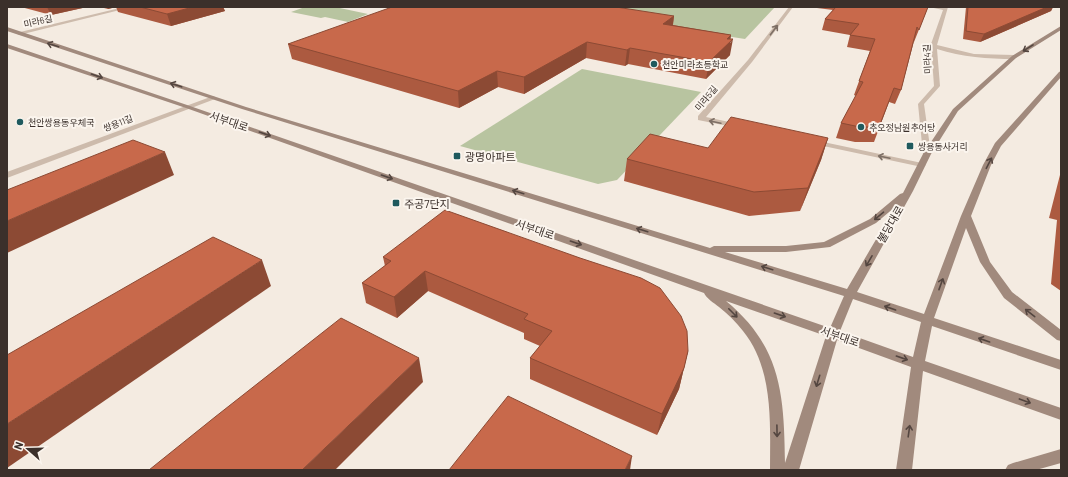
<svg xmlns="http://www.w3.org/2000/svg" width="1068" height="477" font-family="Barlow,'Noto Sans KR',sans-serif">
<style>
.green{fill:#b8c4a0}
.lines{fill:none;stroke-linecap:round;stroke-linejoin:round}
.street{fill:#cdbbac;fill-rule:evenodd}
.secondary{fill:#a18a7d;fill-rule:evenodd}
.wall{fill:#ac5a40}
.shaded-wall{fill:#8c4a34}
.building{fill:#c8694b;stroke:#8c4a34}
.oneway{stroke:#7d6f65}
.oneway2{stroke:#544640}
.poi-dot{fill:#1f5a5e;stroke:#fbf5ee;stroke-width:1.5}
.labels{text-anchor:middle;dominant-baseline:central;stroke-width:4;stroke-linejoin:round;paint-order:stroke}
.far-street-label{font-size:9px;fill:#3b302b;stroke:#fbf5ee}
.far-poi-label{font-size:9px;fill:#3b302b;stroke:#fbf5ee;text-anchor:start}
.street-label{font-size:11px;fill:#3b302b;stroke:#fbf5ee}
.poi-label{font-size:11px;fill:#3b302b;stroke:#fbf5ee;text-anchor:start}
</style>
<rect width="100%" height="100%" fill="#f4ebe1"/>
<!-- green -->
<g class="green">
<path d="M305,7h30l33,7 -20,8 -23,-5 -4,1 -30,-6z"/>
<path d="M622,7h153l-30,32 -140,-22z"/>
<path d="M582,69l119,23 -84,88 -19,4 -138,-38z"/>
</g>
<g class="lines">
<!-- street -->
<g class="street">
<path d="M124,7h8l-113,28 -3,-2z"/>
<path d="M789,7h4l-41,55 -46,55 37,8v4l-45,-9v-4l50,-56z"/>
<path d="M929,7h19l-11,38 37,9 40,1 3,2 -3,2c-26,0 -52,-2 -77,-10l3,37 -16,18 7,50 -4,2 -4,-2 -5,-50 16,-18 -3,-42 12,-34z"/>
<path d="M213,96l2,1v2l-208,79v-6z"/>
<path d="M811,140h3l108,23 4,2 -4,2 -108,-23h-3z"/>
</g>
<!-- secondary -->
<g class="secondary">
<path d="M1061,26v4l-45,28 -58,53 -27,43 -18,37 -56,101 67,22 37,-98 22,-51 12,-22 64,-71 2,-1v6l-60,69 -10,19 -20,51 19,46 22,30 49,38v11l-4,-1 -53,-42 -24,-36 -14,-34 -32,90 127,42v10l-129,-44 -7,35 136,47v12l-138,-49 -11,99h-16l15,-103 -74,-27 -38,130h-29c0,-46 4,-101 -27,-139 -7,-9 -15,-17 -24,-24 -5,-4 -13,-9 -15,-14l-518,-185 -179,-60v-4l183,62 640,222 14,-32 -602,-187 -235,-78v-4l239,80 464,141 4,-2h72l38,-4 46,-23 30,-25 3,-1 20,-39 30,-45 59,-53zM895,207l-48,82 -122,-37h61l44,-5 46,-24zM853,299l68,23 -8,35 -73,-26zM726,301l100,35 -41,127c-1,-67 -3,-116 -59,-162z"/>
<path d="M1061,449v14l-25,7h-31l3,-5 5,-2z"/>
</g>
</g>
<!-- wall -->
<g class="wall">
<path d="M21,7h66l-36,8z"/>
<path d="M100,7h123l2,4 -54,15 -53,-14 -2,-5 -8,2z"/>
<path d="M817,7h111l-14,35v-1l-13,49 -6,14 -6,-2 -15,40h-19l-19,-4 5,-15 15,-27 -2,-1 16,-44 -23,-4 3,-12 -28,-5 3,-11 8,-9 -16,-2z"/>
<path d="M966,7h87l-2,4 -71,31 -17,-3z"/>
<path d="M674,16l-1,9 58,10 -1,4v16l-24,24 -78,-15 -3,2 -39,-8 -62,36 -26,-7 -39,21 -167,-49 -4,-15z"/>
<path d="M828,138l-7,22 -21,51 -51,5 -125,-35 3,-22 81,-11z"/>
<path d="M1061,171v120l-10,-7 6,-64 -8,-2z"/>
<path d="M383,257l305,94 -9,38 -22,46 -127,-56v-21l10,-12 -16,-7v-6l-96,-42 -31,27 -31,-15 -4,-20 23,-17z"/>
</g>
<!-- shaded-wall -->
<g class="shaded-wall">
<path d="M47,7h40l-36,8z"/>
<path d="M107,7h9l-8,2z"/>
<path d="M193,7h30l2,4 -54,15 -4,-12z"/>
<path d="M1047,7h6l-2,4 -71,31 4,-8z"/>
<path d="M674,16l-2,14 -9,-6z"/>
<path d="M731,35l-1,8 3,-4 -3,16 -24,24 3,-17 18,-23z"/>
<path d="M587,42l-1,16 -62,36v-17z"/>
<path d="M630,48l-2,16 -3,2 2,-16z"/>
<path d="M497,71l1,16 -39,21 -1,-17z"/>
<path d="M828,138l-7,22 -21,51 8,-23z"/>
<path d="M165,152l9,23 -167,78v-32z"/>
<path d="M262,260l9,26 -264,182v-44z"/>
<path d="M425,271l3,20 -31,27 -3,-21z"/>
<path d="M688,351l-9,38 -22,46 5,-21z"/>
<path d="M419,358l4,24 -88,88h-33z"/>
<path d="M632,456l-2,14h-5z"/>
</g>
<!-- building -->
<g class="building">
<path d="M140,7h53l-26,7z"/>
<path d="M392,7h224l58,9 -11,8 68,11 -4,4h6l-24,23 -79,-14 -3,2 -40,-8 -63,35 -27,-6 -39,20 -170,-47z"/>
<path d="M836,7h92l-9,23 -2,-3 -16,63 -7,-2 -15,39h-19l-19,-4 22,-41 -4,-1 16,-42 -25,-4 9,-11 -34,-5z"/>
<path d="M968,7h79l-63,27 -18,-3z"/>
<path d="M731,117l97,21 -20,50 -54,4 -127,-33 23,-25 58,14z"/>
<path d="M133,140l32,12 -158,69v-31z"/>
<path d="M445,210l135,48 61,20 19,10 21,28 6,15 1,20 -4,17 -22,46 -132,-56 22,-27 -28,-12 4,-5 -103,-43 -31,26 -32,-14 29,-22 -8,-4z"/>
<path d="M213,237l49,23 -255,164v-69z"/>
<path d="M341,318l78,40 -117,112h-153l66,-53z"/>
<path d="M508,396l124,60 -7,14h-176z"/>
</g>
<!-- one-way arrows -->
<defs><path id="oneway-shaft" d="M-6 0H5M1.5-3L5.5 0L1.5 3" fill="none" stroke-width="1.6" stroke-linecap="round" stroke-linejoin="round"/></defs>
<g class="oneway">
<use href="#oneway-shaft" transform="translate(774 30) rotate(-53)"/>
<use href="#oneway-shaft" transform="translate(715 122) rotate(-168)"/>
<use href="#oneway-shaft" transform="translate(884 157) rotate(-168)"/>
</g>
<g class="oneway2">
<use href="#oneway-shaft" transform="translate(53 45) rotate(-162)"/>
<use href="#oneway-shaft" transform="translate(1028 48) rotate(148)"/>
<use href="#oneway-shaft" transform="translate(97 76) rotate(19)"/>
<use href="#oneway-shaft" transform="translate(176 85) rotate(-162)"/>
<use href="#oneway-shaft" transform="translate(265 134) rotate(19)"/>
<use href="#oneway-shaft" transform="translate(989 163) rotate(-63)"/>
<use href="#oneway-shaft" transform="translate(387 177) rotate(19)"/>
<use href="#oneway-shaft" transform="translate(518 192) rotate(-163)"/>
<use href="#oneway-shaft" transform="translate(879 216) rotate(140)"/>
<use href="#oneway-shaft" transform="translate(642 230) rotate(-163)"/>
<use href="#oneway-shaft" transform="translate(576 243) rotate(19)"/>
<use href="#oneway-shaft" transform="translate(869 261) rotate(120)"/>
<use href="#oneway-shaft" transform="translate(767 268) rotate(-163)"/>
<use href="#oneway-shaft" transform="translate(941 284) rotate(-70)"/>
<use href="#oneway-shaft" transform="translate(890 308) rotate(-161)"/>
<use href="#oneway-shaft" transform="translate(733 313) rotate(45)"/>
<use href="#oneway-shaft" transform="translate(1030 313) rotate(-142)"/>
<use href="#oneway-shaft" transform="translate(780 315) rotate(19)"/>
<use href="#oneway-shaft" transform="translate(984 340) rotate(-161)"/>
<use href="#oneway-shaft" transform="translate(902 358) rotate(19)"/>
<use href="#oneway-shaft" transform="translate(818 381) rotate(107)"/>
<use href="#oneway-shaft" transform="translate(1025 401) rotate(20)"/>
<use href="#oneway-shaft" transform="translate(777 431) rotate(89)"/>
<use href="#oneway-shaft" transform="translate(909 431) rotate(-82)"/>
</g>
<!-- markers -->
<g class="poi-dot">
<circle cx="654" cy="64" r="4"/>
<circle cx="20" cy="122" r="4"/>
<circle cx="861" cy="127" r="4"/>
<rect x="906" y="142" width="8" height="8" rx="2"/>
<rect x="453" y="152" width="8" height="8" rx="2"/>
<rect x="392" y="199" width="8" height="8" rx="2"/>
</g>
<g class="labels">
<!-- far-street labels -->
<g class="far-street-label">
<text transform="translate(38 21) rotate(-13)">미라6길</text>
<text transform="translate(927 59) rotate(-93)">미라4길</text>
<text transform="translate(706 98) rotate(-50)">미라5길</text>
<text transform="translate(118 123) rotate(-21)">쌍용11길</text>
</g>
<!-- far-poi labels -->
<g class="far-poi-label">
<text x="662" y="64">천안미라초등학교</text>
<text x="28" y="122">천안쌍용동우체국</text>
<text x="869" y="127">추오정남원추어탕</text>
<text x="918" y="146">쌍용동사거리</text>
</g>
<!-- street labels -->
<g class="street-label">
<text transform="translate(229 121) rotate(19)">서부대로</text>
<text transform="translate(890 224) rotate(-60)">불당대로</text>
<text transform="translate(535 229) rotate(19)">서부대로</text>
<text transform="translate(840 336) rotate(19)">서부대로</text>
</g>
<!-- poi labels -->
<g class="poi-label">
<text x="465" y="156">광명아파트</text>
<text x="404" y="203">주공7단지</text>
</g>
</g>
<!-- border -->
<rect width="1068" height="477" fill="none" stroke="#3b302b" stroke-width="16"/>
<!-- north arrow -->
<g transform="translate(28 449) rotate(290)" stroke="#fbf5ee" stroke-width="3" paint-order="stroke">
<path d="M0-3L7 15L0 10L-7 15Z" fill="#3b302b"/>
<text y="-6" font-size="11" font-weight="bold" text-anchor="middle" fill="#3b302b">N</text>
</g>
</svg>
